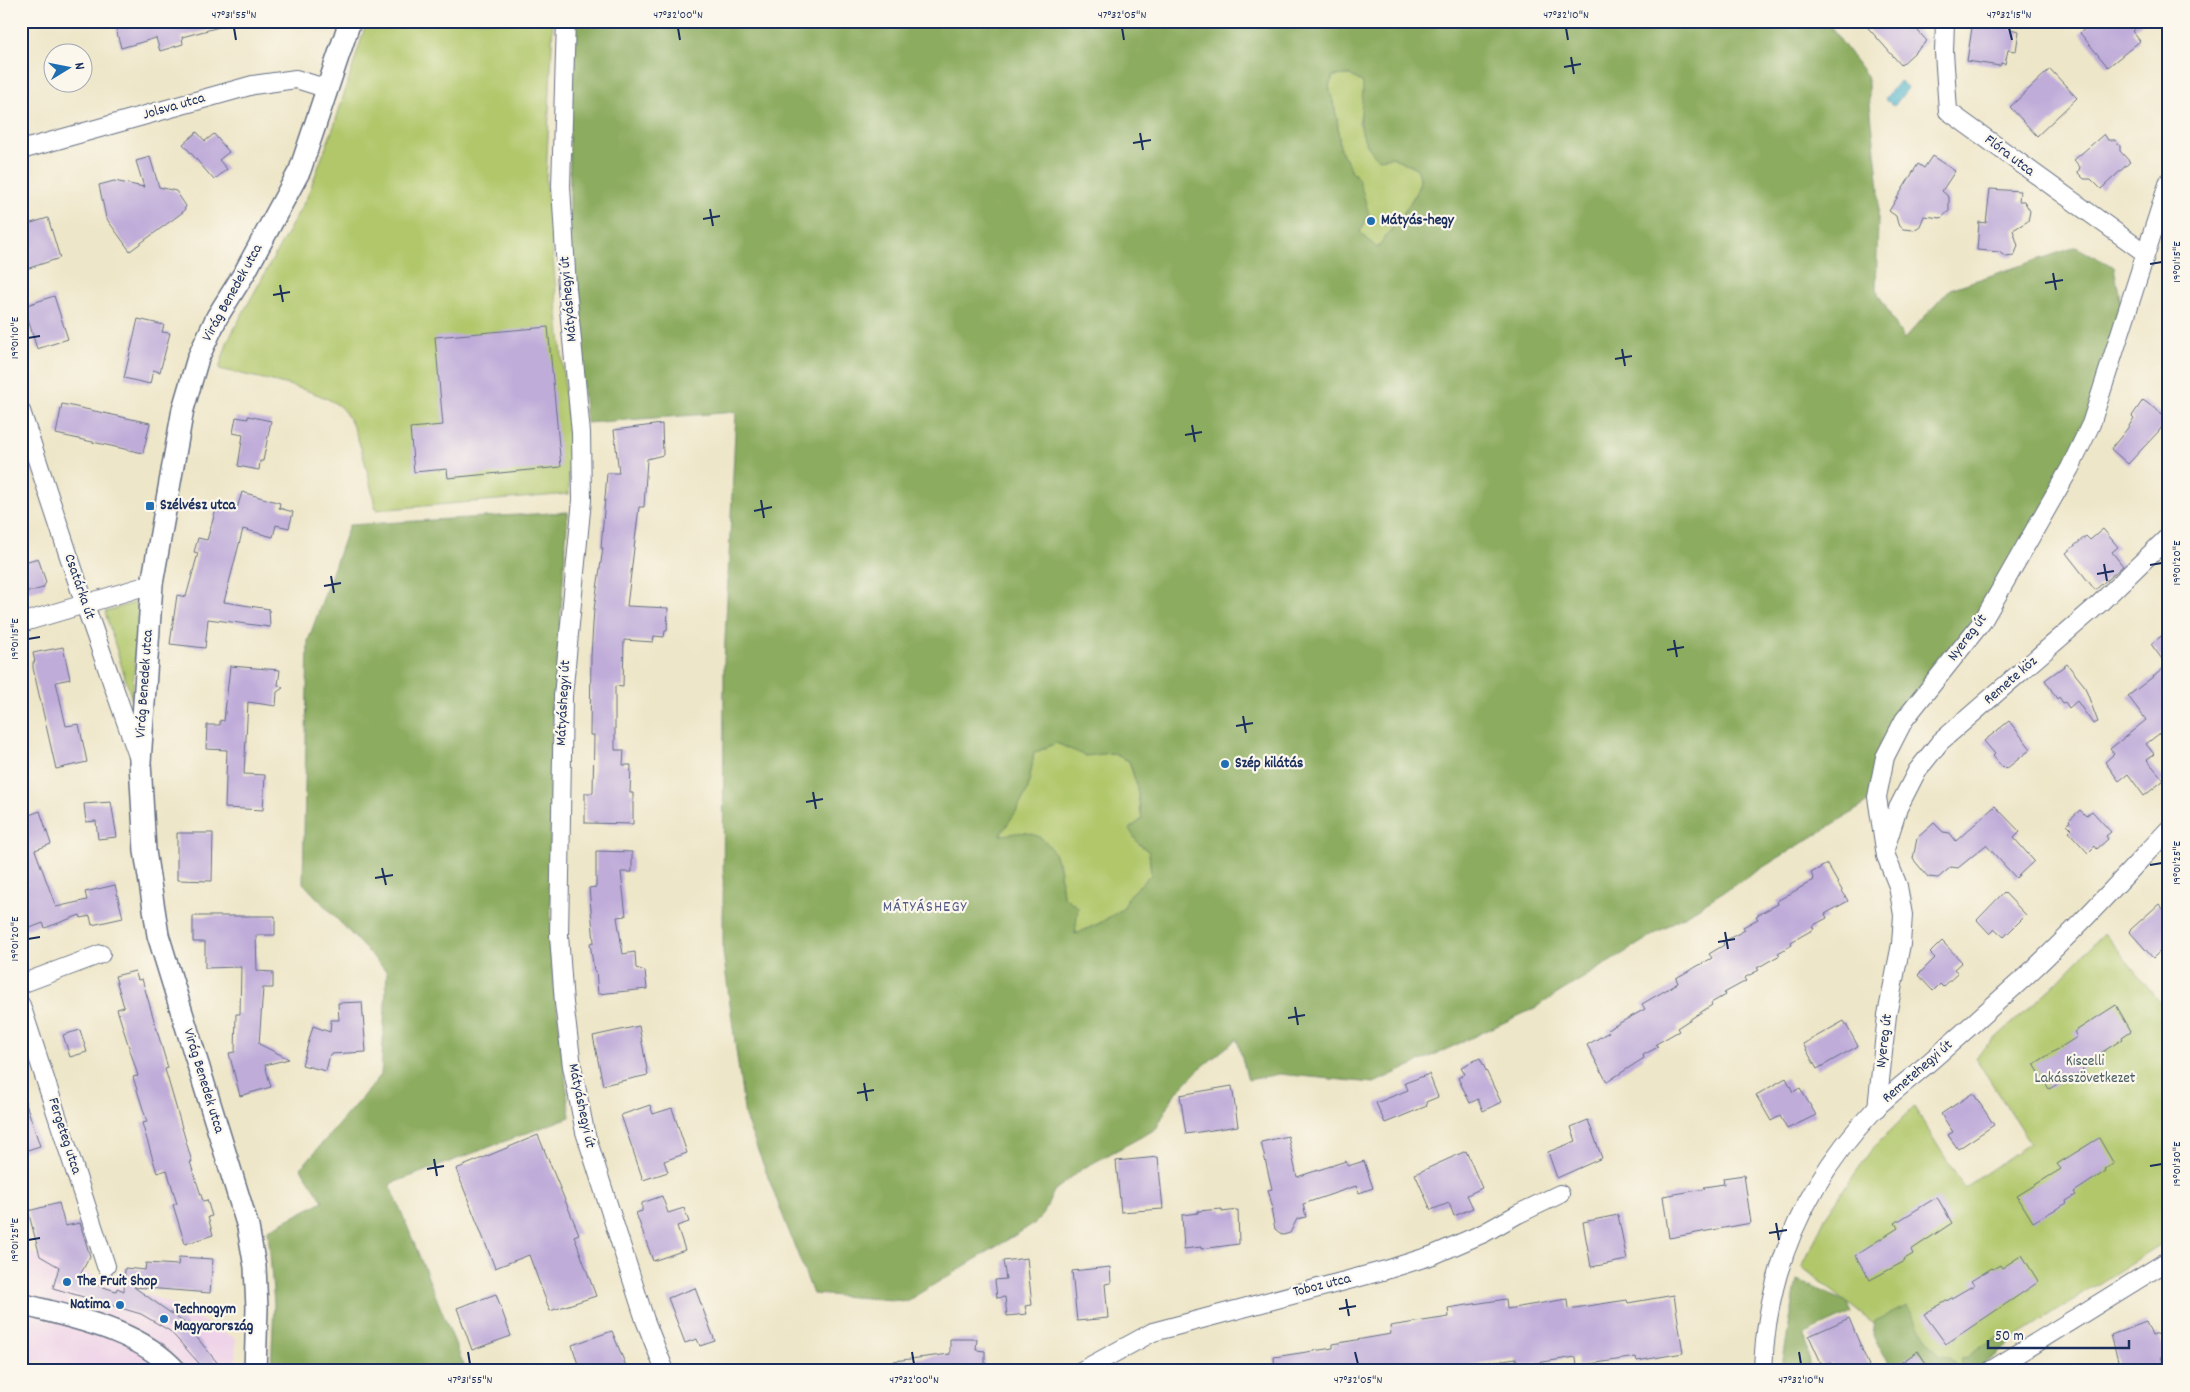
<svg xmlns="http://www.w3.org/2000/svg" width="2190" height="1392" font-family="Dekko,sans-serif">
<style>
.built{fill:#eed0e8}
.green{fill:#b1c76b;stroke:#667b64}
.forest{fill:#8cac5f;stroke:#546e5e;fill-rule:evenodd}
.water{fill:#4ab2c9;stroke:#327094}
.building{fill:#bfacd9}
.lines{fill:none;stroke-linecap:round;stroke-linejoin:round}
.minor-casing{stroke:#656f83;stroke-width:20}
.tertiary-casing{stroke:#656f83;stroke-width:24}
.minor{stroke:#fff;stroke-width:18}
.tertiary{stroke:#fff;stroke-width:21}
.ticks{fill:none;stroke:#1b2f5e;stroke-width:2}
.poi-dot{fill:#1f6fb2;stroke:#fbf7ec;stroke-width:2}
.labels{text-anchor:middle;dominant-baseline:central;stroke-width:4.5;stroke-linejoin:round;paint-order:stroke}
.street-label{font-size:15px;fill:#1b2f5e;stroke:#fbf7ec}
.poi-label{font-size:15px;font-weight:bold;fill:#1b2f5e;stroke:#fbf7ec;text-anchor:start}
.park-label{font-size:15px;fill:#485d62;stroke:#fbf7ec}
.neighbourhood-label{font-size:16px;letter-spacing:1px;fill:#545b89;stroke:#fbf7ec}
.neatline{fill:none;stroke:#1b2f5e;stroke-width:2}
.ticks-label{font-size:12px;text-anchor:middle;fill:#1b2f5e}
</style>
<rect width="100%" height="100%" fill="#fbf7ec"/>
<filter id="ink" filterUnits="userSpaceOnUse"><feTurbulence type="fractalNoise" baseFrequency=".02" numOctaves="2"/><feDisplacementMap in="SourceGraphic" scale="10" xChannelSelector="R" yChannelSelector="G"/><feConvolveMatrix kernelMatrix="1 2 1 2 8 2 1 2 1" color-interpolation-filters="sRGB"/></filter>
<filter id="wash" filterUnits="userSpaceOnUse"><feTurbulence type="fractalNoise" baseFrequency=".0096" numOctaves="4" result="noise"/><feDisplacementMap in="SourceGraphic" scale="20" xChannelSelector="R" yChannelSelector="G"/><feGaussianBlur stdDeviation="1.12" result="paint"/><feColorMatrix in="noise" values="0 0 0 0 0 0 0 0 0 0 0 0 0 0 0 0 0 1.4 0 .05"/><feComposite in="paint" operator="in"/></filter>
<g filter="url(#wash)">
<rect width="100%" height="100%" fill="#eee6c8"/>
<!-- built -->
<path class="built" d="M21,1249l144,52 71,38 -1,32h-155l-44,-11 -5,11h-10z"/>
<!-- green -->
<g class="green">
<path d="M367,21h186l-7,159 23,255v59l-193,16c-6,-26 -16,-82 -34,-101 -17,-20 -95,-33 -123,-40l9,-29 79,-143 28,-74z"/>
<path d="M1350,75l14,8 -1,20 -4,20 19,36 14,-2 24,11c2,3 4,7 4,11 -1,18 -32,54 -43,69l-17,-16 -1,-52 -7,-9 -12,-22 -3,-31 -8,-32 4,-10z"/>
<path d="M134,603l5,4 -7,93 -27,-88z"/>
<path d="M1056,743l30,12 26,-2 17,8 7,22 6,36 -5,23 12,10 2,23 -22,20 -5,13 -24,15 -25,11 -12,-38 -4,-33 -59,-28 17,-25 11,-21 6,-36z"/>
<path d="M2104,933l65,80v226l-207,132h-20l-62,-42 -78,-62 25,-53 45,-65 42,-42 50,81 66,-45 -55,-86 79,-72z"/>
</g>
<!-- forest -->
<g class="forest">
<path d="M569,21h1257l41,55 12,112 -3,102 28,49 46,-50 126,-42 38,20 10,53 -18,57 -63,140 -139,203 -27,77 -344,212 -159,74 -95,-9 -31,6 -11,-41 -39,31 -24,25 -18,34 -74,40 -28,22 -11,24 -8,8 -128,78 -94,-7 -68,-177 -22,-165 1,-291 12,-249 -150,11 -16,-186zM1350,75l13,8c0,34 -11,48 15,76l14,-2 24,11c2,3 4,7 4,11 0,17 -32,54 -43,69l-17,-16 9,-18 -10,-34 -7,-9 -12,-22 -3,-31 -8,-32 4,-10zM1056,743l30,13 26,-3 17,8 7,22 6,36 -13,10 8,13 12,10 2,23 -22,20 -5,13 -24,15 -25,11 3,-27 -15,-11c-3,-26 -5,-57 -35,-63 -8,-2 -19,2 -28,2l17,-25 11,-21 6,-36z"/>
<path d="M568,512l-18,249 1,196 19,160 -180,67 75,184 -8,3h-186l3,-67 -6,-74 55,-29 -22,-33 80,-93 6,-103 -84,-89 5,-242 41,-116z"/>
<path d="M1797,1280l50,22 5,11 -47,21 5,37h-29z"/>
<path d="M1907,1306l32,50c12,0 14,4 18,15h-63l-21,-35 2,-15z"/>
<path d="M1997,1337h9l3,8 -35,26h-9l-4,-6 1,-9 4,1z"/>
</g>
<!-- water -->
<path class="water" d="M1899,81l9,7 -14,18 -9,-7z"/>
<g id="blocks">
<!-- building -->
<g class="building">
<path d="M114,21h108l1,5 -41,11 1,7 -23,7 -4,-13 -35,10z"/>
<path d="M1862,21h47l18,20 -26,24z"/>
<path d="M1973,21h38l-1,8 9,2 -3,20 -8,-1 -3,14 -4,-1 -1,3 -33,-5z"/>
<path d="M2094,21h50l-12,10 8,10 -32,26 -28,-34z"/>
<path d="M2050,69l27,29 -40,38 -27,-29z"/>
<path d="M197,132l8,9 9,-7 15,18 -10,8 8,9 -13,11 -31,-36z"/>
<path d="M2104,134l4,6h7l5,6v5l10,11 -29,27 -10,-10h-7l-6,-6 2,-6 -6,-7z"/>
<path d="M1932,156l23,15 -13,20 7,6v14l-8,7 -17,-2 -4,10 -6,4 -11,-1 -5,-5 -2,-8 -7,-5 29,-47 6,4z"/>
<path d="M150,157l9,30 17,4 10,15 -3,6 -53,39 -24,-33 -7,-33 15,-4 30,6 -8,-26z"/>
<path d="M1990,189l30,2 -1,10h5l6,10 -2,10 -15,9 5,16 -4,10 -8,1 -7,-5 -22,-2 2,-28 7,1z"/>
<path d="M48,218l12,40 -34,11 -1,-5 -4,2v-40z"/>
<path d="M54,296l14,43 -31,10 -13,-43z"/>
<path d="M138,319l26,6 -2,7 8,1 -10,39 -7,-2 -3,14 -26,-6z"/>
<path d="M548,327l13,140 -113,11 -1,-9 -33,3 -4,-44 33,-3 -8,-88z"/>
<path d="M2143,400l25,18 -9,13 -31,33 -17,-15 16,-20 7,-11 -2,-2z"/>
<path d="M62,404l88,19 -7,30 -87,-19z"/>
<path d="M248,416l23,5 -8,40h-3l-1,9 -21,-4 5,-31 -10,-2 3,-16 12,2z"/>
<path d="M662,424l1,31 -16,4 -3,48h-5l-12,99 41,2 -1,23h-2l-1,6 -10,-1 -1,6 -29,-2 -1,47 -8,-1v64h9l-1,15h8l-1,28h3v31l-48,-1v-30h8l1,-58h-4l1,-79 3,-47 9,-61h-2l6,-75h12l-5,-43z"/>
<path d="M242,492l38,11 -1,5 14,4 -4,16 -13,-3 -3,12 -30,-8 -19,73 45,7 1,18 -62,-8 -3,29 -35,-4 7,-49 9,2 12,-44 -4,-1 4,-14 9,2 10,-34 19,6z"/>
<path d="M2103,529l15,18 -6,5 11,14 -28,24 -29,-37 20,-17 4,4z"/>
<path d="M38,558l8,24 -3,6 -22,6v-31z"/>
<path d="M2169,630v96l-23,18 8,10 -7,6 17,20 -20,16 -16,-22 -9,7 -14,-19 9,-8 -4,-5 36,-29 -18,-24 39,-30 -16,-22z"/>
<path d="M63,647l7,32 -14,3 10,44 13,-2 8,38 -31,7 -23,-101v-6h2l-2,-9z"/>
<path d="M2067,664l17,21 14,37 -5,2 -16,-23 -8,7 -4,-6 -2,1 -4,-6 -2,2 -12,-19z"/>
<path d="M230,666l50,4 -2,15 5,3 -6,4 -1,14 -28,-4 -4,72 21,1 -2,35 -38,-2 2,-58 -21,-1 1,-24h13v-5l4,1z"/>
<path d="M2009,721l22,28 -25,20 -2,-2 -1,1 -10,-12 2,-2 -11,-13z"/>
<path d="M111,802l6,35 -19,2 -2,-18 -10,1 -2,-18z"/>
<path d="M1995,806l25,26 -6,6 20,23 -18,17 -30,-33 -28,23 -7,-1 -13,11 -10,-1 -15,-18 4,-21 17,-15 9,9 7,1 6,8z"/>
<path d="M2080,810l6,6 6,-5 19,21 -5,4 2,3 -11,10 -2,-3 -7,7 -19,-21 3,-3 -5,-5 3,-2 -1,-2z"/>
<path d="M40,811l11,33 -16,6 21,57 31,-7 -2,-8 30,-7 8,33 -31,7 -2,-9 -9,2 -1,-3 -35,13 -2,-5 -18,7 -4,-12v-31l6,-2 -6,-15v-52z"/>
<path d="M177,833h36l-1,48 -35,-1z"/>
<path d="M596,851l36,1v20h-11l5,44 -9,1 6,37 12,-2 1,16 9,3 2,18 -49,5 -2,-23h-2l-4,-28 4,-1 -5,-54 7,-1z"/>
<path d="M1827,864l21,37 -23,13 2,4 -15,8 2,3 -23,13 1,3 -14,8 2,2 -23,13 2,2 -15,8 2,3 -22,12 1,2 -14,8 1,2 -35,23 2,3 -23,13 2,3 -15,8 1,3 -37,24 -20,-37 22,-13 -2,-2 38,-21 -3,-5 36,-21 -2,-5 36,-20 -3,-4 15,-9 -1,-3 22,-12 -2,-3 15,-8 -2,-3 22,-12 -1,-3 37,-21 -3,-7z"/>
<path d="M2004,892l22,23 -22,22 -9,-8 -5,5 -13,-14z"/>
<path d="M2159,904l10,12v27l-16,15 -24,-27z"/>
<path d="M193,916h82v19h-19l1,36 16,1v16h-10l-4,56 30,15 -24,6 6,22 -31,9 -11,-43 6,-1 1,-38h4l1,-47 -36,1v-26h-12z"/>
<path d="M1942,941l20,21 -8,7 4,4 -15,14 -3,-3 -7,7 -15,-16 17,-17 -5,-5z"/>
<path d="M135,971l3,9 4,-1 26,89 -3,1 27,93h-2l13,39 4,-1 5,16 -4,1 5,18 -28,9 -12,-39 4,-1 -10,-34 -10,3 -15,-50 5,-1 -14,-45 5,-1 -21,-67 7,-2 -9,-31z"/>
<path d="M362,1002l4,50 -36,2 -4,17 -24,-6 11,-39 17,6 1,-12h8l-1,-17z"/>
<path d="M2116,1005l15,26 -9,6 1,2 -32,20 1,4 -10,6 2,1 -35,19 -15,-25 43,-27 -3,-5z"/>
<path d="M1844,1021l14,25 -41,23 -14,-25z"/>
<path d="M639,1026l9,49 -45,10 -10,-49z"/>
<path d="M80,1030l7,22 -17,5 -7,-22z"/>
<path d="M1480,1058l21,44 -18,9 -5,-12 -8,4 -12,-25 7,-4 -4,-7z"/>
<path d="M1429,1074l9,23 -12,5 1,4 -42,17 -9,-20 32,-13 -3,-7z"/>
<path d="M1786,1078l7,14 7,-4 16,27 -29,14 -7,-13 -9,5 -15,-26z"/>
<path d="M1232,1086l6,40 -52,8 -6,-39z"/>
<path d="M1973,1093l21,32 -36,24 -10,-14 5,-3 -12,-18z"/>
<path d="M24,1098l16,48 -19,6v-53z"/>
<path d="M650,1105l3,9 19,-6 15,45 -23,8 4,11 -25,8 -22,-65z"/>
<path d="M1588,1120l14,38 -45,20 -9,-26 28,-11 -5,-14z"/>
<path d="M538,1135l41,99 -5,2 22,60 -46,15 -21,-56 -34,13 -39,-99z"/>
<path d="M1288,1136l9,41 49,-16 2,5 16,-5 9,27 -14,5 -3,-7 -53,18 3,13 -9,2 -7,14 -7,2 -3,-2 -5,-4 -4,-20h2l-5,-19 4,-1 -11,-47z"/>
<path d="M2099,1138l15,26 -9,5 1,2 -32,21 2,3 -10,6 1,2 -34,19 -16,-26 44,-27 -4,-5z"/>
<path d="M1466,1151l16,37 -15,7 6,13 -19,8 -5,-13 -18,7 -16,-36z"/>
<path d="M1158,1157l5,52 -42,3 -5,-51z"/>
<path d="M1744,1175l7,48 -82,15 -6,-42 42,-7 -1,-2 20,-3 -1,-6z"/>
<path d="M662,1196l6,17 16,-5 5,14 -12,4 8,24 -32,11 -17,-48 6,-2v-8z"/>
<path d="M1937,1197l15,26 -41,27 2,4 -10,6 2,1 -35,19 -15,-25 43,-27 -3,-5z"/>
<path d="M59,1203l6,23 15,-3 10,33 -12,23 38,12 1,-3 7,3 1,-23 20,2 1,-7 32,2 1,-8 34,2 -3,34 -76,-6 52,37 38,47h-18l-36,-40 -29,-17 -88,-26 6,-21 -19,-11 -12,-45z"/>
<path d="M1222,1209v3l16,-2 1,34 -38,5v-2l-17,2 -2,-34 16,-2v-2z"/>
<path d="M1618,1215l9,45 -36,7 -8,-45z"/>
<path d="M2022,1255l16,26 -1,2 -91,61 -22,-30 50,-29 -3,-4 21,-13 1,1 7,-4 2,3z"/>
<path d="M1027,1258l5,47 -7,1 2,8 -20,2 -2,-19 -8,1 -2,-18 11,-1 -3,-18z"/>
<path d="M1110,1267l1,16 -6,1 3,34 -31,3 -5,-50z"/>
<path d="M695,1288l20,53 -15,5 -3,-7 -12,4 -17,-45z"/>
<path d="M496,1294l15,42 -39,14 -15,-42z"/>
<path d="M1674,1295l9,58 -46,8 -1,-4 -59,9 -1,-9 -59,9 -1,-8 -59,9v4h-182l-1,-14 59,-9v-4l58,-10 -1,-8 59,-9 -1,-9 58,-9 1,10 60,-10 1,10 59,-9 1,3z"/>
<path d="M1849,1318l20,48 -10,5h-25l-3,-8 -8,4 -14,-31z"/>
<path d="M2146,1322l6,14 6,-2 8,20 -5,2 4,15h-44l-10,-36z"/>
<path d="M612,1331l16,40h-48l-8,-26z"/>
<path d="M950,1339h27l-1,11 9,1v20h-90l-1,-10 56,-7z"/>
<path d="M1918,1351l13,20h-42z"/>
</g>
</g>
</g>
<g filter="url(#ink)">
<use href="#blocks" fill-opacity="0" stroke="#656f83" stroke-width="1"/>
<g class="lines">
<!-- minor casing -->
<g class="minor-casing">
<g id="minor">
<path d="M566,21l-5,165 6,102 14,145 1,67 -19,196 -4,239 5,68 8,63 13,66 60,188 20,51"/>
<path d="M1945,21l-1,31 4,59 197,142"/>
<path d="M21,150l232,-65 43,-6 32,10"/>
<path d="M21,411l64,194 54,154"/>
<path d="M21,623l131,-39"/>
<path d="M1886,846l12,-38 19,-37 23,-29 159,-138 70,-68"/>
<path d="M21,984l80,-30"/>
<path d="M21,1005l85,261"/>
<path d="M1877,1108l10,-93 14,-71 2,-29 -5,-29 -12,-30 -9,-59 8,-40 19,-37 78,-98 88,-154 21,-44 78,-243"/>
<path d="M1081,1371l72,-39 233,-62 47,-15 51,-22 34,-19 42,-20"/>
<path d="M1763,1371c3,-101 43,-189 112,-262 18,-18 39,-33 58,-50 31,-27 62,-55 93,-83 50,-46 96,-97 143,-147"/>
<path d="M1990,1371l179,-111"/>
</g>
</g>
<!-- tertiary casing -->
<g class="tertiary-casing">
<g id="tertiary">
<path d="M21,1304c52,14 117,25 155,67"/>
<path d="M255,1371l2,-63 -2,-41 -7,-40 -90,-292 -13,-84 -5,-89 12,-178 31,-175 15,-51 19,-41 28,-45 55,-102 50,-149"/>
</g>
</g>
<!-- minor -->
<use href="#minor" class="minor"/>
<!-- tertiary -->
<use href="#tertiary" class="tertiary"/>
</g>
</g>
<!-- ticks -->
<path class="ticks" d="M234,28l2,12M678,28l2,12M1122,28l2,12M1566,28l2,12M2009,28l3,12M1571,57l3,17M1564,67l17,-3M1140,133l3,17M1133,143l18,-3M710,209l3,17M703,219l17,-3M2150,264l12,-2M2053,273l3,17M2045,283l18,-3M280,285l3,17M273,295l17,-3M28,338l12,-2M1622,349l3,17M1615,359l17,-3M1192,425l3,17M1185,435l17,-3M761,500l3,18M754,511l18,-4M2104,564l3,17M2150,565l12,-2M2097,574l17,-3M331,576l3,17M324,586l17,-3M28,639l12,-2M1674,640l3,17M1667,650l17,-3M1243,716l3,17M1236,726l17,-3M813,792l3,17M806,802l17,-3M2150,865l12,-2M382,868l4,17M375,878l18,-3M1725,932l3,17M28,939l12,-2M1718,942l17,-3M1295,1007l3,18M1288,1018l17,-3M864,1083l3,18M857,1093l17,-3M434,1159l3,17M2150,1166l12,-2M427,1169l17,-3M1776,1223l3,17M1769,1233l18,-3M28,1240l12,-2M1346,1299l3,17M1339,1309l17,-3M468,1352l2,12M912,1352l2,12M1355,1352l3,12M1799,1352l2,12"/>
<!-- markers -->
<g class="poi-dot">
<circle cx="1371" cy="221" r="5"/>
<rect x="145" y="501" width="10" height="10" rx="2.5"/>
<circle cx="1225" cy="764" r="5"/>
<circle cx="67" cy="1282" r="5"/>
<circle cx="120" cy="1305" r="5"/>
<circle cx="164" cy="1319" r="5"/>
</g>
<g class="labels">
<!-- street labels -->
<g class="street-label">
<text transform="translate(174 107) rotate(-16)">Jolsva utca</text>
<text transform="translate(2009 156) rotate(37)">Flóra utca</text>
<text transform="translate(233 293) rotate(-61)">Virág Benedek utca</text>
<text transform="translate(569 299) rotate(-95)">Mátyáshegyi út</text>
<text transform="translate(79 587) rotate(71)">Csatárka út</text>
<text transform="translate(1968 638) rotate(-53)">Nyereg út</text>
<text transform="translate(2011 681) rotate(-41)">Remete köz</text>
<text transform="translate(145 684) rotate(-86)">Virág Benedek utca</text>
<text transform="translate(564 703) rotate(-87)">Mátyáshegyi út</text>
<text transform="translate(1885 1041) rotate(-83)">Nyereg út</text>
<text transform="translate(1918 1072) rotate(-41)">Remetehegyi út</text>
<text transform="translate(203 1081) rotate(73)">Virág Benedek utca</text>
<text transform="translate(581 1106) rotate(78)">Mátyáshegyi út</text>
<text transform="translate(64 1136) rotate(72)">Fergeteg utca</text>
<text transform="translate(1322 1286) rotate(-14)">Toboz utca</text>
</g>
<!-- poi labels -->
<g class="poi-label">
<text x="1381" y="221">Mátyás-hegy</text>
<text x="160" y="506">Szélvész utca</text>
<text x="1235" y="764">Szép kilátás</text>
<text x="77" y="1282">The Fruit Shop</text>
<text x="110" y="1305" text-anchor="end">Natima</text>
<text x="174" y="1310">Technogym<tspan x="174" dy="17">Magyarország</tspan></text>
</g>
<!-- park labels -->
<g class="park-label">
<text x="2085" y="1062">Kiscelli<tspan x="2085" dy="17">Lakásszövetkezet</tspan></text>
</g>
<!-- neighbourhood labels -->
<g class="neighbourhood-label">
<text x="925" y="907">MÁTYÁSHEGY</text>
</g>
</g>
<!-- margin -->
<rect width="2190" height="1392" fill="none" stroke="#fbf7ec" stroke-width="55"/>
<!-- north arrow -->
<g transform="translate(68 68) rotate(80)"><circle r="24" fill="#fbf7ec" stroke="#a1a7b3"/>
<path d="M0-4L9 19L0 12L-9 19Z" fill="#1f6fb2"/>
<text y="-8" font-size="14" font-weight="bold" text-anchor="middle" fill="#1b2f5e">N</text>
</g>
<!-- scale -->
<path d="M1988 1340v8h141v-8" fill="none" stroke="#1b2f5e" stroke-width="2.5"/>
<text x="1995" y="1340" font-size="15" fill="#1b2f5e" stroke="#fbf7ec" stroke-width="4" paint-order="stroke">50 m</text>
<rect x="28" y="28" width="2134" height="1336" class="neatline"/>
<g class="ticks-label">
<text x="234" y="18">47°31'55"N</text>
<text x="678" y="18">47°32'00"N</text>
<text x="1122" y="18">47°32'05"N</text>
<text x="1566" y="18">47°32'10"N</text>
<text x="2009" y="18">47°32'15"N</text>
<text transform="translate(2176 262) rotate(-90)" y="4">19°01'15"E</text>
<text transform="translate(14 338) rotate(-90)" y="4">19°01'10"E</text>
<text transform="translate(2176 563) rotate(-90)" y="4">19°01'20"E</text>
<text transform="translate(14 639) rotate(-90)" y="4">19°01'15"E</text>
<text transform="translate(2176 863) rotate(-90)" y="4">19°01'25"E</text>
<text transform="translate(14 939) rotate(-90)" y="4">19°01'20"E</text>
<text transform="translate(2176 1164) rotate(-90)" y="4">19°01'30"E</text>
<text transform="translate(14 1240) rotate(-90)" y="4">19°01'25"E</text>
<text x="470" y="1383">47°31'55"N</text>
<text x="914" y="1383">47°32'00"N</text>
<text x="1358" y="1383">47°32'05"N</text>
<text x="1801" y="1383">47°32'10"N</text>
</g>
</svg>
